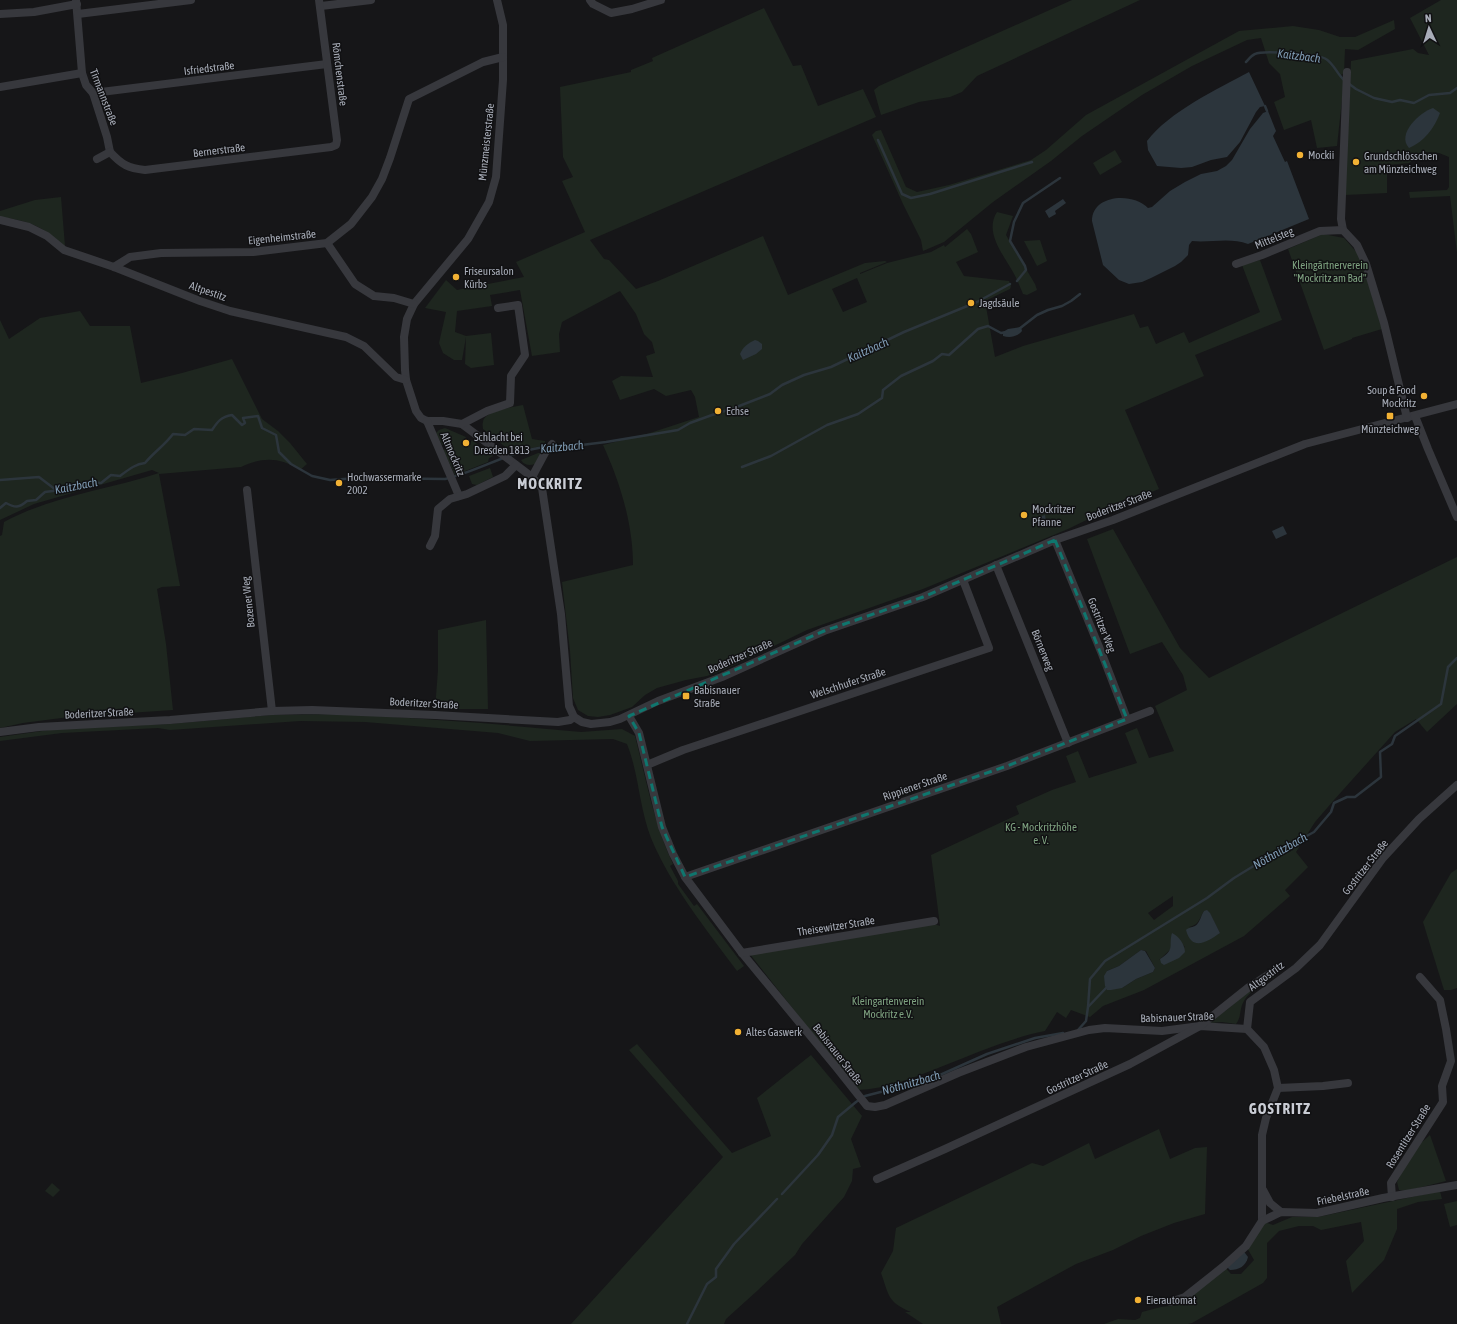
<svg xmlns="http://www.w3.org/2000/svg" width="1457" height="1324" font-family="'Asap Condensed',sans-serif">
<style>
.green{fill:#1e261f;fill-rule:evenodd}
.water{fill:#2c353c}
.lines{fill:none;stroke-linecap:round;stroke-linejoin:round}
.stream{stroke:#2c353c;stroke-width:2.5}
.minor{stroke:#37383d;stroke-width:8}
.marked{fill:none;stroke:#0f766e;stroke-width:3;stroke-dasharray:8 5;stroke-linejoin:round}
.poi-dot{fill:#f2b134;stroke:#111113;stroke-width:1.5}
.labels{text-anchor:middle;dominant-baseline:central;stroke-width:3;stroke-linejoin:round;paint-order:stroke}
.street-label{font-size:11px;fill:#a8adb8;stroke:#111113}
.poi-label{font-size:11px;fill:#a8adb8;stroke:#111113;text-anchor:start}
.park-label{font-size:11px;fill:#7fa381;stroke:#111113}
.water-label{font-size:12px;font-style:italic;fill:#7f9bb3;stroke:#111113}
.district-label{font-size:15px;font-weight:bold;letter-spacing:1px;fill:#c9ccd4;stroke:#111113}
</style>
<rect width="100%" height="100%" fill="#161618"/>
<!-- green -->
<g class="green">
<path d="M1072,0h68l-163,76 -15,16 -12,5 -31,5 -38,13 -7,-25 5,-4z"/>
<path d="M1441,0h16v253l-7,-57 -40,2 -1,-6 38,-2 2,-3v-30l-10,-4 -14,-1 -16,11 -22,2v28l-42,2 6,-134 62,-12 5,4 11,2 -19,-37z"/>
<path d="M764,8l29,58 8,-1 17,41 45,-17 13,28 -286,123 14,19 5,1 27,29 22,-8 105,-45 25,59 77,-32 20,-2 2,1 -27,11v1l27,-11 44,-11 13,-7 1,2 22,-18 4,5 7,18 -22,10 8,14 45,5 2,5 -1,3 -25,12 10,56 28,-11 111,-32 6,14 8,-2 8,18 28,-12 5,11 71,-31 -18,-47 18,-5 22,60 -87,35 9,21 -79,34 34,79 -54,22 -37,18 -145,60 -116,41 -83,40 -17,6 -21,4 -29,8 -12,7 -13,12 -22,8 -12,2 -10,-1 -10,-6 -5,-12 -3,-47 -8,-69 71,-17c0,-41 -13,-83 -30,-120l47,-12 49,-16 -4,-20 -4,-7 -25,6 -12,-7 -34,11 -8,-19 9,-5 32,1 -7,-21 9,-3 -3,-11 -8,-8 -8,-20 -16,-23 -58,31 -3,12 1,18 -28,4 -12,-66 -30,5 2,11 -35,5 -2,21 11,4 25,-3 3,32 -23,3 -6,-4 1,-27 -4,23h-8l-11,-7 -4,-10 7,-31 -21,-4 21,-28 11,10 67,-13 -8,-15 69,-30 -23,-51 11,-4 -10,-20 -3,-70 71,-15v-2l22,-9 -1,-3zM857,278l10,24 -24,10 -11,-23z"/>
<path d="M1394,20l1,9 -37,21 -13,-1 -1,24 -3,2 3,6 -7,65 -20,2 -6,-28 -27,10 -10,-28 11,-5 -5,-23 -11,-11 -8,-25 -14,2 -55,26 -50,29 -60,41 -31,25 -58,41 -49,40 -21,9 -2,-11 -18,-36 -31,-69 4,-4 5,-1 25,57 11,5 32,-7 82,-25 15,-10 40,-35 153,-84 54,-5 26,4 21,7h15z"/>
<path d="M1115,150l7,12 -22,13 -7,-12z"/>
<path d="M61,197l4,49c-24,-20 -34,-25 -65,-29v-6l35,-11z"/>
<path d="M997,212l16,4 -7,19 29,49 2,6 -10,5 -4,-1c-3,-7 -6,-15 -10,-22 -10,-18 -29,-40 -16,-60z"/>
<path d="M1323,234l21,4 16,18 22,73 -30,9v1l-28,11 -36,-101z"/>
<path d="M1040,240l7,21 -10,5 -13,-25z"/>
<path d="M80,311l10,15h40l11,57 41,-10 50,-14 30,60 16,12 12,12 17,21 -7,6c-20,-13 -38,-13 -59,-3l-82,7 21,112 -18,1 -5,2 9,55 7,66 -104,7 -46,6 -23,5v-192l2,-1 2,-13c48,-26 103,-32 155,-49l-7,-3 -118,34 -34,16v-200l9,19 31,-21z"/>
<path d="M523,405l9,34 13,2 1,4 -23,5 -4,-2 -10,2 -26,-21c0,-2 -1,-4 0,-7 1,-11 30,-15 40,-17z"/>
<path d="M445,428l21,9 -3,6 1,2 3,2 5,-7 21,16 -4,2 -1,4 -33,13 -12,-25 6,-2v-4l-7,1 -6,-12 3,-3z"/>
<path d="M538,453h4l-7,11c-6,2 -11,1 -14,-4z"/>
<path d="M490,468l3,9 -16,8 -5,-1 -3,-8z"/>
<path d="M1113,529l67,119 29,30 248,-121v147l-30,28 -11,-13 -21,13 -61,68 -19,22 -19,30 12,15 -23,23 5,6 -46,40 -100,54 -41,16 -13,11 -19,-7 -5,8 -9,-6 -12,19c-35,7 -69,22 -102,35 -28,11 -56,23 -86,24l-108,-137 185,-29 6,2 -9,-71 88,-41 -3,-8 36,-16 24,-8 -10,-26 12,-5 11,27 48,-15 -12,-30 12,-5 12,30 25,-7 -19,-45 32,-16 -4,-15 -21,-33 -32,12 -43,-115zM1173,896v10l-19,14 -6,-7zM1204,911l6,3 10,19 -31,-6c10,-2 10,-8 15,-16zM1172,943h9l4,4 -26,13 12,-11zM1141,950l5,1 9,17 -2,4 -17,7 -14,9 -15,-17 12,-5z"/>
<path d="M486,620l2,89h-53l3,-39v-40z"/>
<path d="M351,714l130,9 100,9 41,-3 13,7c11,43 19,88 38,128l-3,2 8,15v3l16,22 3,-2 47,62 -7,5c-31,-42 -66,-85 -86,-133 -12,-31 -12,-64 -24,-94l-14,-5 -83,2 -32,-8 -133,-11 -65,-1 -130,9 -12,-2 -96,5 -62,8v-4l56,-8 114,-5 101,-9z"/>
<path d="M1457,869v119l-6,2h-7l-21,-68 28,-49z"/>
<path d="M1275,975l1,1c-9,6 -27,15 -32,25 -5,8 -2,15 -8,23l-14,-2 -12,1v-2l18,-12 19,-17z"/>
<path d="M637,1044l95,109 39,-17 -14,-38 54,-43 51,61 -11,23 10,28 -8,2 -1,12 -8,16 -42,47 -7,11 -38,36 -31,28 -2,5h-153l152,-167 -94,-107z"/>
<path d="M1159,1129l11,30 25,-11 12,-1 -2,67 -31,9 -33,13 -28,14 -37,14 -79,43 4,17h-78l-18,-12h6c-24,-10 -22,-17 -30,-39l12,-22 3,-23 136,-65 11,3 46,-23 6,16z"/>
<path d="M1430,1135l16,46 -40,10 -7,-1 -2,-8 16,-32z"/>
<path d="M52,1183l8,7 -7,7 -8,-6z"/>
<path d="M1440,1191l2,8 -24,3 -21,7v20l-13,31 -32,33 -6,-32 18,-20 -3,-19 -40,8 -8,-4h-14l-20,5 -12,12v35l-4,5 -71,40 -4,1h-84l14,-5 17,1 5,-2 2,-6 19,-5 19,-2 6,-4 -1,-4 39,-31 7,8h10l13,-14 -8,-14 16,-25 11,4 19,-8h26z"/>
<path d="M1457,1201v24l-7,2 -6,-23z"/>
</g>
<!-- water -->
<g class="water">
<path d="M1249,72l16,34 -5,1 -4,5 -16,30 -13,15 -16,3 -19,7 -11,1 -24,-2 -9,-16 -1,-9c22,-29 70,-52 102,-69z"/>
<path d="M1433,108l7,5c-5,14 -16,29 -31,35 -13,-14 11,-36 24,-40z"/>
<path d="M1268,111l8,20 -3,5 12,26 2,-1 22,58 -61,25c-18,-7 -38,-1 -56,-3l-3,4 -1,10 -7,7 -6,4 -24,12 -9,4 -13,2 -10,-4 -16,-15 -11,-44c0,-27 41,-29 56,-13l4,-1 18,-16 15,-9 16,-8 16,-3 9,-5 6,-6 18,-31 13,-16z"/>
<path d="M1063,199l3,4 -11,8 1,3 -7,4 -4,-7z"/>
<path d="M1021,327l1,4c-5,6 -12,7 -19,5v-4l5,-3z"/>
<path d="M755,340l3,1 4,3v5l-6,5 -13,6 -3,-6c3,-7 8,-11 15,-14z"/>
<path d="M1045,515l1,6 -12,4 -2,-6z"/>
<path d="M1283,526l4,8 -11,5 -4,-8z"/>
<path d="M1207,910l3,3 10,20c-13,9 -28,19 -34,-3 3,-3 5,-2 9,-4 5,-3 6,-11 9,-15z"/>
<path d="M1172,933c7,3 13,12 13,19l-6,6 -15,7 -3,-2 -1,-4c16,-10 8,-13 12,-26z"/>
<path d="M1141,950l4,1 10,17 -2,4 -17,7 -14,9 -11,2h-4l-2,-4 -1,-10 3,-5 12,-5z"/>
<path d="M1242,1252l3,1 3,4c-2,9 -9,13 -18,13l-3,-3z"/>
</g>
<g class="lines">
<!-- stream -->
<g class="stream">
<path d="M1246,62c2,-2 6,-7 9,-8 7,-4 64,0 71,5 8,5 11,15 18,21"/>
<path d="M1348,83l8,6 18,9 18,4 8,-2 14,3 15,-8 21,-2 7,-5"/>
<path d="M1265,106l2,5"/>
<path d="M878,140l24,54 9,4 19,-4 102,-32"/>
<path d="M1017,281l9,-11 -1,-4 -15,-25 4,-19 9,-19 37,-25"/>
<path d="M1019,329l18,-14 11,-5 14,-4 9,-5 9,-7"/>
<path d="M552,447h13l41,-5 72,-12 12,-7 22,-8 22,-7 36,-14 12,-9 22,-10 27,-8 73,-35 73,-30 33,-18"/>
<path d="M742,467l29,-11 56,-31 31,-11 24,-16 1,-8 18,-14 32,-15 9,-7 7,1 29,-26 10,-3 13,7 6,-1"/>
<path d="M0,480l39,-3 17,13"/>
<path d="M0,508l6,-5c9,5 13,5 21,-2l9,-1 9,-8 23,-3 18,-7 15,1 10,-8 9,1c8,-6 15,-12 25,-13 9,-11 20,-18 28,-29l12,1 9,-6 18,1c6,-9 9,-13 20,-15l10,10 3,-2 -2,-5 15,-2 4,12 14,7 3,17 12,12 21,12 18,4 28,-2 87,1c34,-8 66,-29 102,-32"/>
<path d="M1088,1007l2,-28 15,-18 102,-63 27,-20 36,-22 44,-24 17,-20 3,-9 13,-6h8l26,-20 -1,-25 12,-8 3,-8 46,-32 7,-37 9,-9"/>
<path d="M1078,1030l8,-9 2,-14 18,-19"/>
<path d="M782,1194l36,-39 14,-20 6,-18 18,-15 9,-6 66,-17 56,-25 48,-16 28,-5"/>
<path d="M687,1324l20,-40 9,-7v-8l18,-25 43,-45"/>
</g>
<!-- minor -->
<g class="minor">
<path d="M76,0l6,73 4,12 7,8 14,44 3,15"/>
<path d="M497,0l6,25v55l-7,97 -7,25 -21,37 -54,65 -7,15 -3,18 1,33 1,10 10,31 5,7 6,3h16l19,3 70,53 10,11 19,126 8,92 5,11 8,5 9,2 19,-2 10,-3 38,-18 64,-24 102,-46 99,-34 132,-57 58,-20 192,-76 152,-40"/>
<path d="M590,0l3,4 18,9 21,-4 29,-9"/>
<path d="M321,6l50,-6"/>
<path d="M0,14l34,-2 43,-8"/>
<path d="M78,14l113,-14"/>
<path d="M0,87l82,-14"/>
<path d="M93,93l234,-29"/>
<path d="M110,152c12,13 18,16 35,18l186,-23 5,-2 1,-5 -18,-140"/>
<path d="M97,159l13,-7"/>
<path d="M0,220l29,7 18,9 17,14 50,17 86,34 30,10 116,26 18,9 32,31 10,3"/>
<path d="M1343,230l-2,-11 6,-147"/>
<path d="M327,243l28,41 19,12 20,2 20,6"/>
<path d="M1236,264l26,-9 58,-24 23,-1 14,15 9,19 18,59 23,95"/>
<path d="M114,267l16,-10 31,-4 92,-1 74,-9 24,-19 21,-27 10,-18 8,-21 19,-59 74,-37 20,-5"/>
<path d="M1415,416l13,33 29,68"/>
<path d="M427,421l32,75"/>
<path d="M462,424l25,-13 23,-8 1,-27 14,-21 -7,-50 -20,3"/>
<path d="M532,477l14,-26 6,-7"/>
<path d="M247,490l25,221"/>
<path d="M1055,540l47,114 25,65"/>
<path d="M430,546l5,-10 3,-27 12,-10 17,-5 38,-18 11,-11"/>
<path d="M996,565l72,178"/>
<path d="M629,716l10,17 23,94 11,27 12,23 57,76 94,114 31,39 8,1 10,-2 73,-32 68,-26 63,-17 16,-2 57,3 38,-5 47,3"/>
<path d="M0,732l39,-5 131,-7 102,-9 40,-1 123,5 123,7 12,-2 4,-3"/>
<path d="M647,765l36,-15 306,-102 -26,-68"/>
<path d="M685,877l322,-111 143,-55"/>
<path d="M742,953l192,-32"/>
<path d="M1278,1088l45,-2 25,-3"/>
<path d="M877,1179l68,-30 185,-85 70,-38 49,-39 25,-16"/>
<path d="M1263,1190l7,13 11,9"/>
<path d="M1392,1197l-1,-14 52,-81 -1,-16 9,-25 -5,-32 -6,-29 -20,-23"/>
<path d="M1262,1221v-86l4,-17 12,-30 -4,-18 -10,-23 -17,-18 3,-27 46,-34 24,-23 63,-87 36,-39 38,-34"/>
<path d="M1170,1302l15,-5 39,-31 22,-20 16,-25 19,-9 36,1 66,-15 74,-13"/>
</g>
</g>
<!-- marked area -->
<path class="marked" d="M1055,540l72,179 -120,47 -322,111 -23,-50 -23,-94 -10,-17 195,-85 99,-34z"/>
<!-- markers -->
<g class="poi-dot">
<circle cx="1300" cy="155" r="4"/>
<circle cx="1356" cy="162" r="4"/>
<circle cx="456" cy="277" r="4"/>
<circle cx="971" cy="303" r="4"/>
<circle cx="1424" cy="396" r="4"/>
<circle cx="718" cy="411" r="4"/>
<rect x="1386" y="412" width="8" height="8" rx="2"/>
<circle cx="466" cy="443" r="4"/>
<circle cx="339" cy="483" r="4"/>
<circle cx="1024" cy="515" r="4"/>
<rect x="682" y="692" width="8" height="8" rx="2"/>
<circle cx="738" cy="1032" r="4"/>
<circle cx="1138" cy="1300" r="4"/>
</g>
<g class="labels">
<!-- street labels -->
<g class="street-label">
<text transform="translate(209 68) rotate(-7)">Isfriedstraße</text>
<text transform="translate(340 74) rotate(83)">Römchenstraße</text>
<text transform="translate(104 97) rotate(69)">Tirmannstraße</text>
<text transform="translate(486 142) rotate(-84)">Münzmeisterstraße</text>
<text transform="translate(219 150) rotate(-7)">Bernerstraße</text>
<text transform="translate(282 237) rotate(-6)">Eigenheimstraße</text>
<text transform="translate(1274 238) rotate(-22)">Mittelsteg</text>
<text transform="translate(208 291) rotate(19)">Altpestitz</text>
<text transform="translate(453 454) rotate(67)">Altmockritz</text>
<text transform="translate(1119 505) rotate(-21)">Boderitzer Straße</text>
<text transform="translate(248 602) rotate(-96)">Bozener Weg</text>
<text transform="translate(1102 625) rotate(68)">Gostritzer Weg</text>
<text transform="translate(1043 650) rotate(68)">Börnerweg</text>
<text transform="translate(740 656) rotate(-24)">Boderitzer Straße</text>
<text transform="translate(848 683) rotate(-18)">Welschhufer Straße</text>
<text transform="translate(424 703) rotate(3)">Boderitzer Straße</text>
<text transform="translate(99 713) rotate(-3)">Boderitzer Straße</text>
<text transform="translate(915 786) rotate(-19)">Rippiener Straße</text>
<text transform="translate(1365 867) rotate(-52)">Gostritzer Straße</text>
<text transform="translate(836 926) rotate(-9)">Theisewitzer Straße</text>
<text transform="translate(1266 976) rotate(-37)">Altgostritz</text>
<text transform="translate(1177 1017) rotate(-2)">Babisnauer Straße</text>
<text transform="translate(838 1054) rotate(52)">Babisnauer Straße</text>
<text transform="translate(1077 1077) rotate(-25)">Gostritzer Straße</text>
<text transform="translate(1408 1136) rotate(-58)">Rosentitzer Straße</text>
<text transform="translate(1343 1196) rotate(-12)">Friebelstraße</text>
</g>
<!-- poi labels -->
<g class="poi-label">
<text x="1308" y="155">Mockii</text>
<text x="1364" y="156">Grundschlösschen<tspan x="1364" dy="13">am Münzteichweg</tspan></text>
<text x="464" y="271">Friseursalon<tspan x="464" dy="13">Kürbs</tspan></text>
<text x="979" y="303">Jagdsäule</text>
<text x="1416" y="390" text-anchor="end">Soup &amp; Food<tspan x="1416" dy="13">Mockritz</tspan></text>
<text x="726" y="411">Echse</text>
<text x="1390" y="429" text-anchor="middle">Münzteichweg</text>
<text x="474" y="437">Schlacht bei<tspan x="474" dy="13">Dresden 1813</tspan></text>
<text x="347" y="477">Hochwassermarke<tspan x="347" dy="13">2002</tspan></text>
<text x="1032" y="509">Mockritzer<tspan x="1032" dy="13">Pfanne</tspan></text>
<text x="694" y="690">Babisnauer<tspan x="694" dy="13">Straße</tspan></text>
<text x="746" y="1032">Altes Gaswerk</text>
<text x="1146" y="1300">Eierautomat</text>
</g>
<!-- park labels -->
<g class="park-label">
<text x="1330" y="265">Kleingärtnerverein<tspan x="1330" dy="13">"Mockritz am Bad"</tspan></text>
<text x="1041" y="827">KG - Mockritzhöhe<tspan x="1041" dy="13">e. V.</tspan></text>
<text x="888" y="1001">Kleingartenverein<tspan x="888" dy="13">Mockritz e.V.</tspan></text>
</g>
<!-- water labels -->
<g class="water-label">
<text transform="translate(1299 56) rotate(7)">Kaitzbach</text>
<text transform="translate(868 350) rotate(-24)">Kaitzbach</text>
<text transform="translate(562 447) rotate(-5)">Kaitzbach</text>
<text transform="translate(76 486) rotate(-11)">Kaitzbach</text>
<text transform="translate(1280 851) rotate(-30)">Nöthnitzbach</text>
<text transform="translate(911 1083) rotate(-16)">Nöthnitzbach</text>
</g>
<!-- district labels -->
<g class="district-label">
<text x="550" y="483">MOCKRITZ</text>
<text x="1280" y="1108">GOSTRITZ</text>
</g>
</g>
<!-- north arrow -->
<g transform="translate(1429 28) rotate(356)" stroke="#111113" stroke-width="3" paint-order="stroke">
<path d="M0-3L7 15L0 10L-7 15Z" fill="#a8adb8"/>
<text y="-6" font-size="11" font-weight="bold" text-anchor="middle" fill="#a8adb8">N</text>
</g>
</svg>
